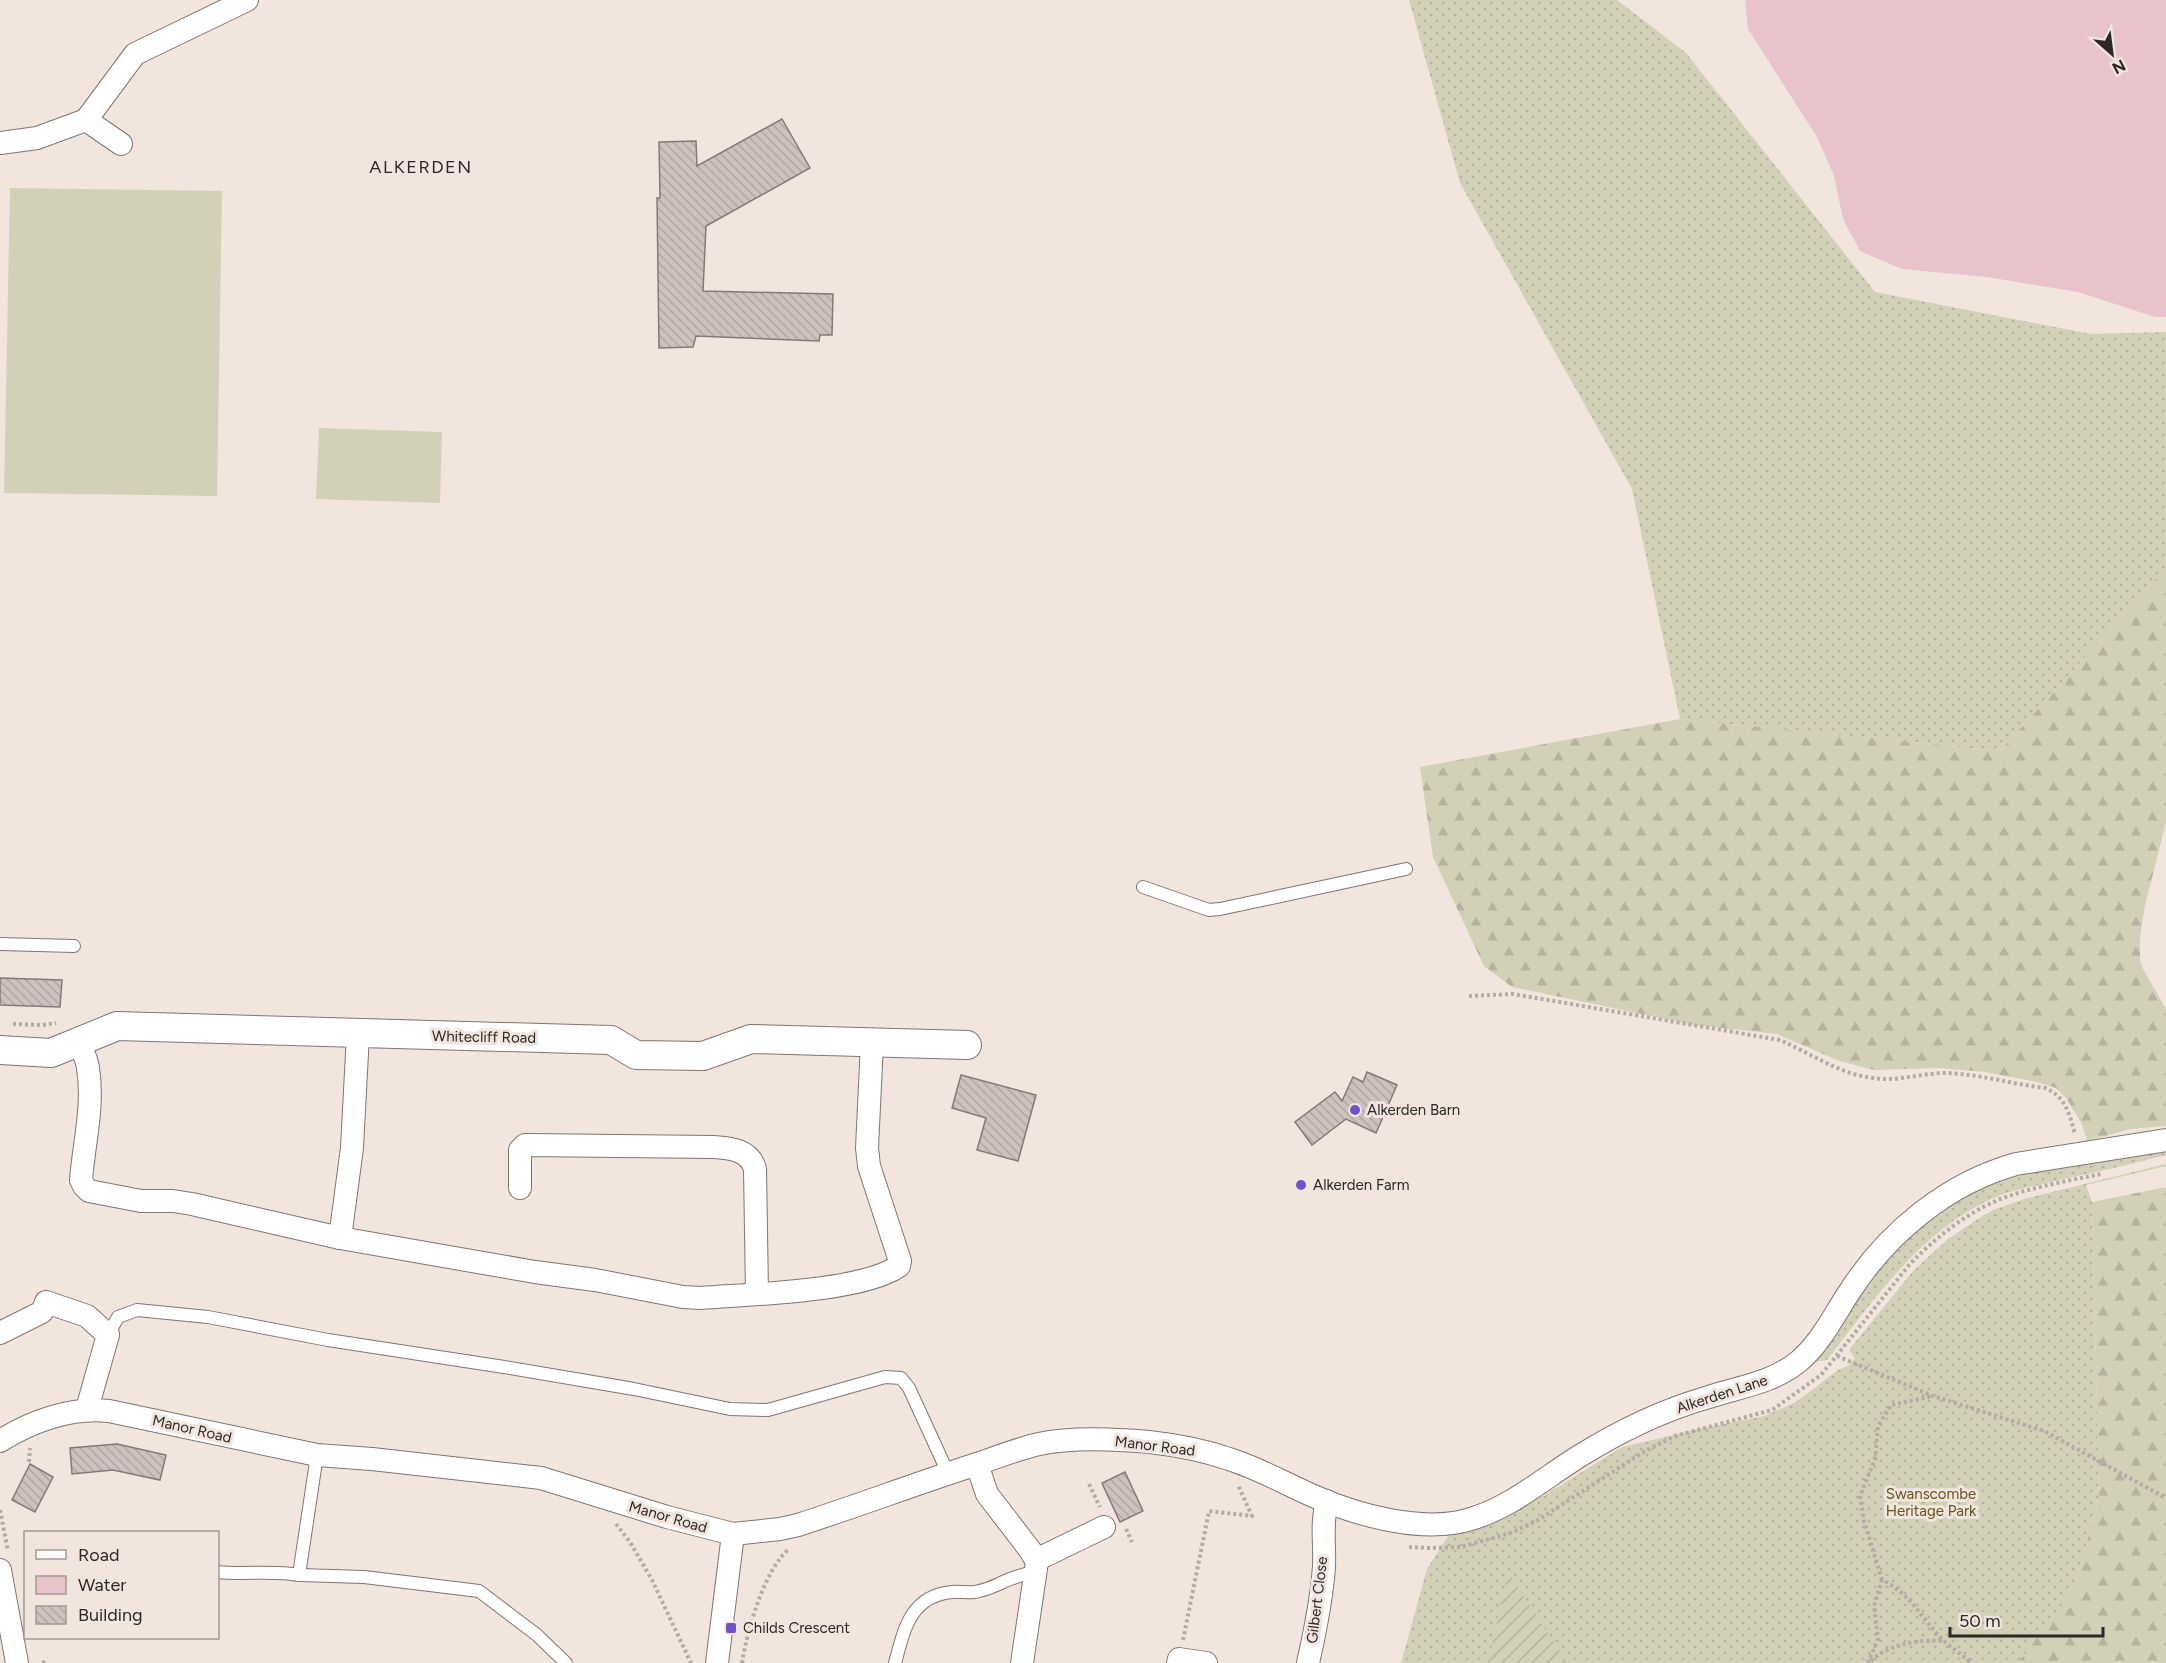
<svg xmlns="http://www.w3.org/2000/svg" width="2166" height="1663" font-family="Figtree,sans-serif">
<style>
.grass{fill:url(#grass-dots)}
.forest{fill:url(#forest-firs)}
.garden{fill:url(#garden-furrows)}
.pitch{fill:#d3d0b8}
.water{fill:#e8c3cb}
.building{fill:url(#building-back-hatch);stroke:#867876;stroke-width:1.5}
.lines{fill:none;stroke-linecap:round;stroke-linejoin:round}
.service-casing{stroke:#80756f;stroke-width:14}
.minor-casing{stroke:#80756f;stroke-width:24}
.tertiary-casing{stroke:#80756f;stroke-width:30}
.path{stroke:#b4aaa4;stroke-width:4;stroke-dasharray:3 3;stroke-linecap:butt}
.service{stroke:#fff;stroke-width:12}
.minor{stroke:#fff;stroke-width:22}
.tertiary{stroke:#fff;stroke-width:28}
.poi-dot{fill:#7151ca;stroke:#f2e5de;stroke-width:2}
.labels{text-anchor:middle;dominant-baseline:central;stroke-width:6;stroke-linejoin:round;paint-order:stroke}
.street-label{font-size:15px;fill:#2d2826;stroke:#f2e5de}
.poi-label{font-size:15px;fill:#2d2826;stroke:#f2e5de;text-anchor:start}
.park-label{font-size:15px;fill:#605622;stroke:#f2e5de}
.quarter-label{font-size:18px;letter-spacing:1.5px;fill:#2d2826;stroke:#f2e5de}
</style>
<defs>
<pattern id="grass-dots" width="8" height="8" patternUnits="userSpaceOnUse" patternTransform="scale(1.5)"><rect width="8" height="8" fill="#d3d0b8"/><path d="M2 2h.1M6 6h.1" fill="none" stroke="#b5b39e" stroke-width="1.8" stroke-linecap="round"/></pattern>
<pattern id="forest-firs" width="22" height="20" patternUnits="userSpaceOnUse" patternTransform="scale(1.5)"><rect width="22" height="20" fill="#d3d0b8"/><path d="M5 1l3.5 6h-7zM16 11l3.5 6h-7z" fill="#b5b39e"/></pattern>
<pattern id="garden-furrows" width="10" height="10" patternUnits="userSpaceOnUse" patternTransform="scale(1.5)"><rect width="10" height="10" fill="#d3d0b8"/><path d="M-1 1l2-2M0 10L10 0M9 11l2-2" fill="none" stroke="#b5b39e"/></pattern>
<pattern id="building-back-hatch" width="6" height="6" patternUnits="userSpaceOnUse" patternTransform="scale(1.5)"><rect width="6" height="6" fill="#cfc1be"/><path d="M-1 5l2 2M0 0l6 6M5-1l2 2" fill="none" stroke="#b2a6a3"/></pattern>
</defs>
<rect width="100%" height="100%" fill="#f2e5de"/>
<!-- grass -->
<g class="grass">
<path d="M1409,0h208l69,53 189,239 216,42 75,-2v236l-166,183 -320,-32 -48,-230 -172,-306z"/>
<path d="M2166,1151v4c-34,9 -68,17 -103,24 -20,5 -42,9 -62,16 -76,30 -126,103 -174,165l-12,2 66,-99 53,-49 49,-27 52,-16z"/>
<path d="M2166,1164v2l-80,19 6,17 7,295 -25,92 -1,74h-672l26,-94 21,-33 95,-40 79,-49 82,-19 60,-12 32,-14 42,-32 10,-4 7,-8 -6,-8 64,-79 35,-32 33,-22 12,-7 31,-11z"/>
</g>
<!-- forest -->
<g class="forest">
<path d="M2166,568v255l-21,82 -5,33v22l3,9 23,40v117l-35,3 -44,12 -5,-17 -16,-26 -10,-10 -19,-6 -52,-10 -45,-4 -66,2 -35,-9 -62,-27 -82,-9 -183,-38 -28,-21 -51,-109 -13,-90 260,-48 320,32z"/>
<path d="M2166,1187v476h-148l56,-74 25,-92 -7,-295z"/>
</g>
<!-- garden -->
<path class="garden" d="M1508,1572l59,91h-79z"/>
<!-- pitch -->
<g class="pitch">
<path d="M10,188l212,3 -5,305 -213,-3z"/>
<path d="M319,428l123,4 -2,71 -124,-4z"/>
</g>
<!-- water -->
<path class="water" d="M1745,0h421v317h-11l-77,-25 -91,-15 -85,-8 -42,-18 -17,-32 -9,-43 -17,-39 -69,-108z"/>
<!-- building -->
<g class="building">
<path d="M782,119l28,49 -104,58 -3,65 130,3 -1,41h-12l-1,6 -123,-5 -3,11 -34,1 -2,-150h3l-1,-56 37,-1 1,25z"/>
<path d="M0,978l62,2 -2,27 -60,-2z"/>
<path d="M1367,1072l30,13 -21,48 -30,-14 -34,26 -17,-23 40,-30 7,9 11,-24 10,5z"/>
<path d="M961,1075l75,20 -18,66 -41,-11 9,-32 -34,-10z"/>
<path d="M117,1444l49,11 -6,25 -47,-10 -41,4 -2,-26z"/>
<path d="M30,1464l23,13 -18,35 -23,-12z"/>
<path d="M1125,1472l18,39 -23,11 -18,-39z"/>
</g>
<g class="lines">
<!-- service casing -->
<g class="service-casing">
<g id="service">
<path d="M1143,887l66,23 11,-1 186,-40"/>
<path d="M0,944l74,2"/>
<path d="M108,1335l10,-18 19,-7 71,7 120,23 176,27 130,22 96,20 38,1 117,-33 16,1 8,10 39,85"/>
<path d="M317,1455l-18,120 65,2 115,14 58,44 29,28"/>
<path d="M218,1572c27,3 54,-2 81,3"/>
<path d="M895,1663c9,-33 15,-67 57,-71 7,-1 15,1 23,0 10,-2 18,-5 26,-9 11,-6 24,-8 36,-13"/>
</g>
</g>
<!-- minor casing -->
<g class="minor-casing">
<g id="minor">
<path d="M86,120l49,-66 112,-54"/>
<path d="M0,143l37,-5 49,-18 35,24"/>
<path d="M79,1042c3,8 8,17 9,26 6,38 -4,74 -7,112l3,6 5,5 52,10h32l19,3 148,34 195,34 60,8 88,17 18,1c49,-4 160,-6 198,-32l1,-5 -31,-95 -2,-18 5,-105"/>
<path d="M520,1188v-38l5,-5 188,2c18,1 37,3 42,22l2,124"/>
<path d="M340,1238l12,-90 6,-114"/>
<path d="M0,1333l42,-21 4,-10 41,14 21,19 -21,74"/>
<path d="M0,1441c32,-20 71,-34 109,-30l208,44 55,4 169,19 126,39 66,17 47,-5 18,-4c59,-19 117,-41 176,-60 21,-7 43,-16 65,-21 32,-7 77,-5 110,-2 27,3 54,8 80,17 29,9 55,24 82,36 45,20 112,39 160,24 40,-12 72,-40 107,-62 40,-25 85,-47 131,-60 30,-10 63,-14 89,-35 23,-19 36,-47 52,-71 38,-59 98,-108 166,-127l150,-24"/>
<path d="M977,1464l10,30 43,56 7,12 -15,101"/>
<path d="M1036,1560l68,-33"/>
<path d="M0,1570l17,93"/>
<path d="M717,1663l16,-129"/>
<path d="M1178,1663l1,-4 27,4"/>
<path d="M1308,1663c7,-31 14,-65 16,-97 1,-22 -3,-43 3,-65"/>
</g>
</g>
<!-- tertiary casing -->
<g class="tertiary-casing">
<path id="tertiary" d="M0,1050l51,3 66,-27 494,14 25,15 67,1 48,-17 216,6"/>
</g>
<!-- path -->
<g class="path">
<path d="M1469,996l44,-2 267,46c30,13 59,34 93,38 24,4 48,-5 73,-5 33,1 66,11 99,15 21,9 24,25 30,46"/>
<path d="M13,1024l30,1 13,-2"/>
<path d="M1837,1356l96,40 111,35 122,67"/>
<path d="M29,1462l1,-14"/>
<path d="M1089,1484l11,23"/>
<path d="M0,1510l8,41"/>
<path d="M616,1524l14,18 22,38 39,83"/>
<path d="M1126,1529l6,13"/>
<path d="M1409,1547l20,1 32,-1 50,-14 27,-13 107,-69 30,-15 97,-26 49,-35 88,-110c25,-26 56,-51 89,-65 33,-13 69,-19 103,-26"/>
<path d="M1882,1580l-18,-59 -4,-25 15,-37 3,-33 13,-21 42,-9"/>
<path d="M1183,1640l26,-129 43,5 -14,-31"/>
<path d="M1871,1661c17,-17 49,-22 72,-20"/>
<path d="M43,1663l2,-2"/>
<path d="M742,1663c5,-32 22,-93 47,-114"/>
<path d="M1868,1663l10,-24 -4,-33 8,-26c26,12 38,35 57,56 9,10 22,17 32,27"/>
</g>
<!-- service -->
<use href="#service" class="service"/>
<!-- minor -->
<use href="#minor" class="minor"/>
<!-- tertiary -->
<use href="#tertiary" class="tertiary"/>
</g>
<!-- markers -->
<g class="poi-dot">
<circle cx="1355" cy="1110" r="6"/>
<circle cx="1301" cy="1185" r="6"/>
<rect x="725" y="1622" width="12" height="12" rx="3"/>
</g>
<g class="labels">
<!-- street labels -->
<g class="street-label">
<text transform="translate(484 1037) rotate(1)">Whitecliff Road</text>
<text transform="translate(1722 1394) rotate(-18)">Alkerden Lane</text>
<text transform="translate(192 1429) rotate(13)">Manor Road</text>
<text transform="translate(1155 1446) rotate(7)">Manor Road</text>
<text transform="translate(668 1517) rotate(16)">Manor Road</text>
<text transform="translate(1317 1600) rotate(-83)">Gilbert Close</text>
</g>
<!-- poi labels -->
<g class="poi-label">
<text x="1367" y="1110">Alkerden Barn</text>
<text x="1313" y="1185">Alkerden Farm</text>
<text x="743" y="1628">Childs Crescent</text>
</g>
<!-- park labels -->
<g class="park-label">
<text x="1931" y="1494">Swanscombe<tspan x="1931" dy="17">Heritage Park</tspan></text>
</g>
<!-- quarter labels -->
<g class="quarter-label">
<text x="421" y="167">ALKERDEN</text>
</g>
</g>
<!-- legend -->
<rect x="24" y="1531" width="195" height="108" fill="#f2e5de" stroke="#a39994" stroke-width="1.5"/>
<rect x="36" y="1550" width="30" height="9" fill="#ffffff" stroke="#a39994" stroke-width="1.5"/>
<text x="78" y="1561" font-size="18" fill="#2d2826">Road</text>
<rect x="36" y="1576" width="30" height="18" fill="#e8c3cb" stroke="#a39994" stroke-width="1.5"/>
<text x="78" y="1591" font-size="18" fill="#2d2826">Water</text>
<rect x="36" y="1606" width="30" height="18" fill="url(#building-back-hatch)" stroke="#a39994" stroke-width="1.5"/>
<text x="78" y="1621" font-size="18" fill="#2d2826">Building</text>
<!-- north arrow -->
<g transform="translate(2112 54) rotate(152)" stroke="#f2e5de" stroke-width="4.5" paint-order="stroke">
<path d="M0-4.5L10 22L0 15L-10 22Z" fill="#2d2826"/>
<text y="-9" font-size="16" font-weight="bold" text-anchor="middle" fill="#2d2826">N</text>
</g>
<!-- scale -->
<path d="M1950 1627v9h153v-9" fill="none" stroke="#2d2826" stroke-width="3"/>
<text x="1959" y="1627" font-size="18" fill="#2d2826" stroke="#f2e5de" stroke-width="4.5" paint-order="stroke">50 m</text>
</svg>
